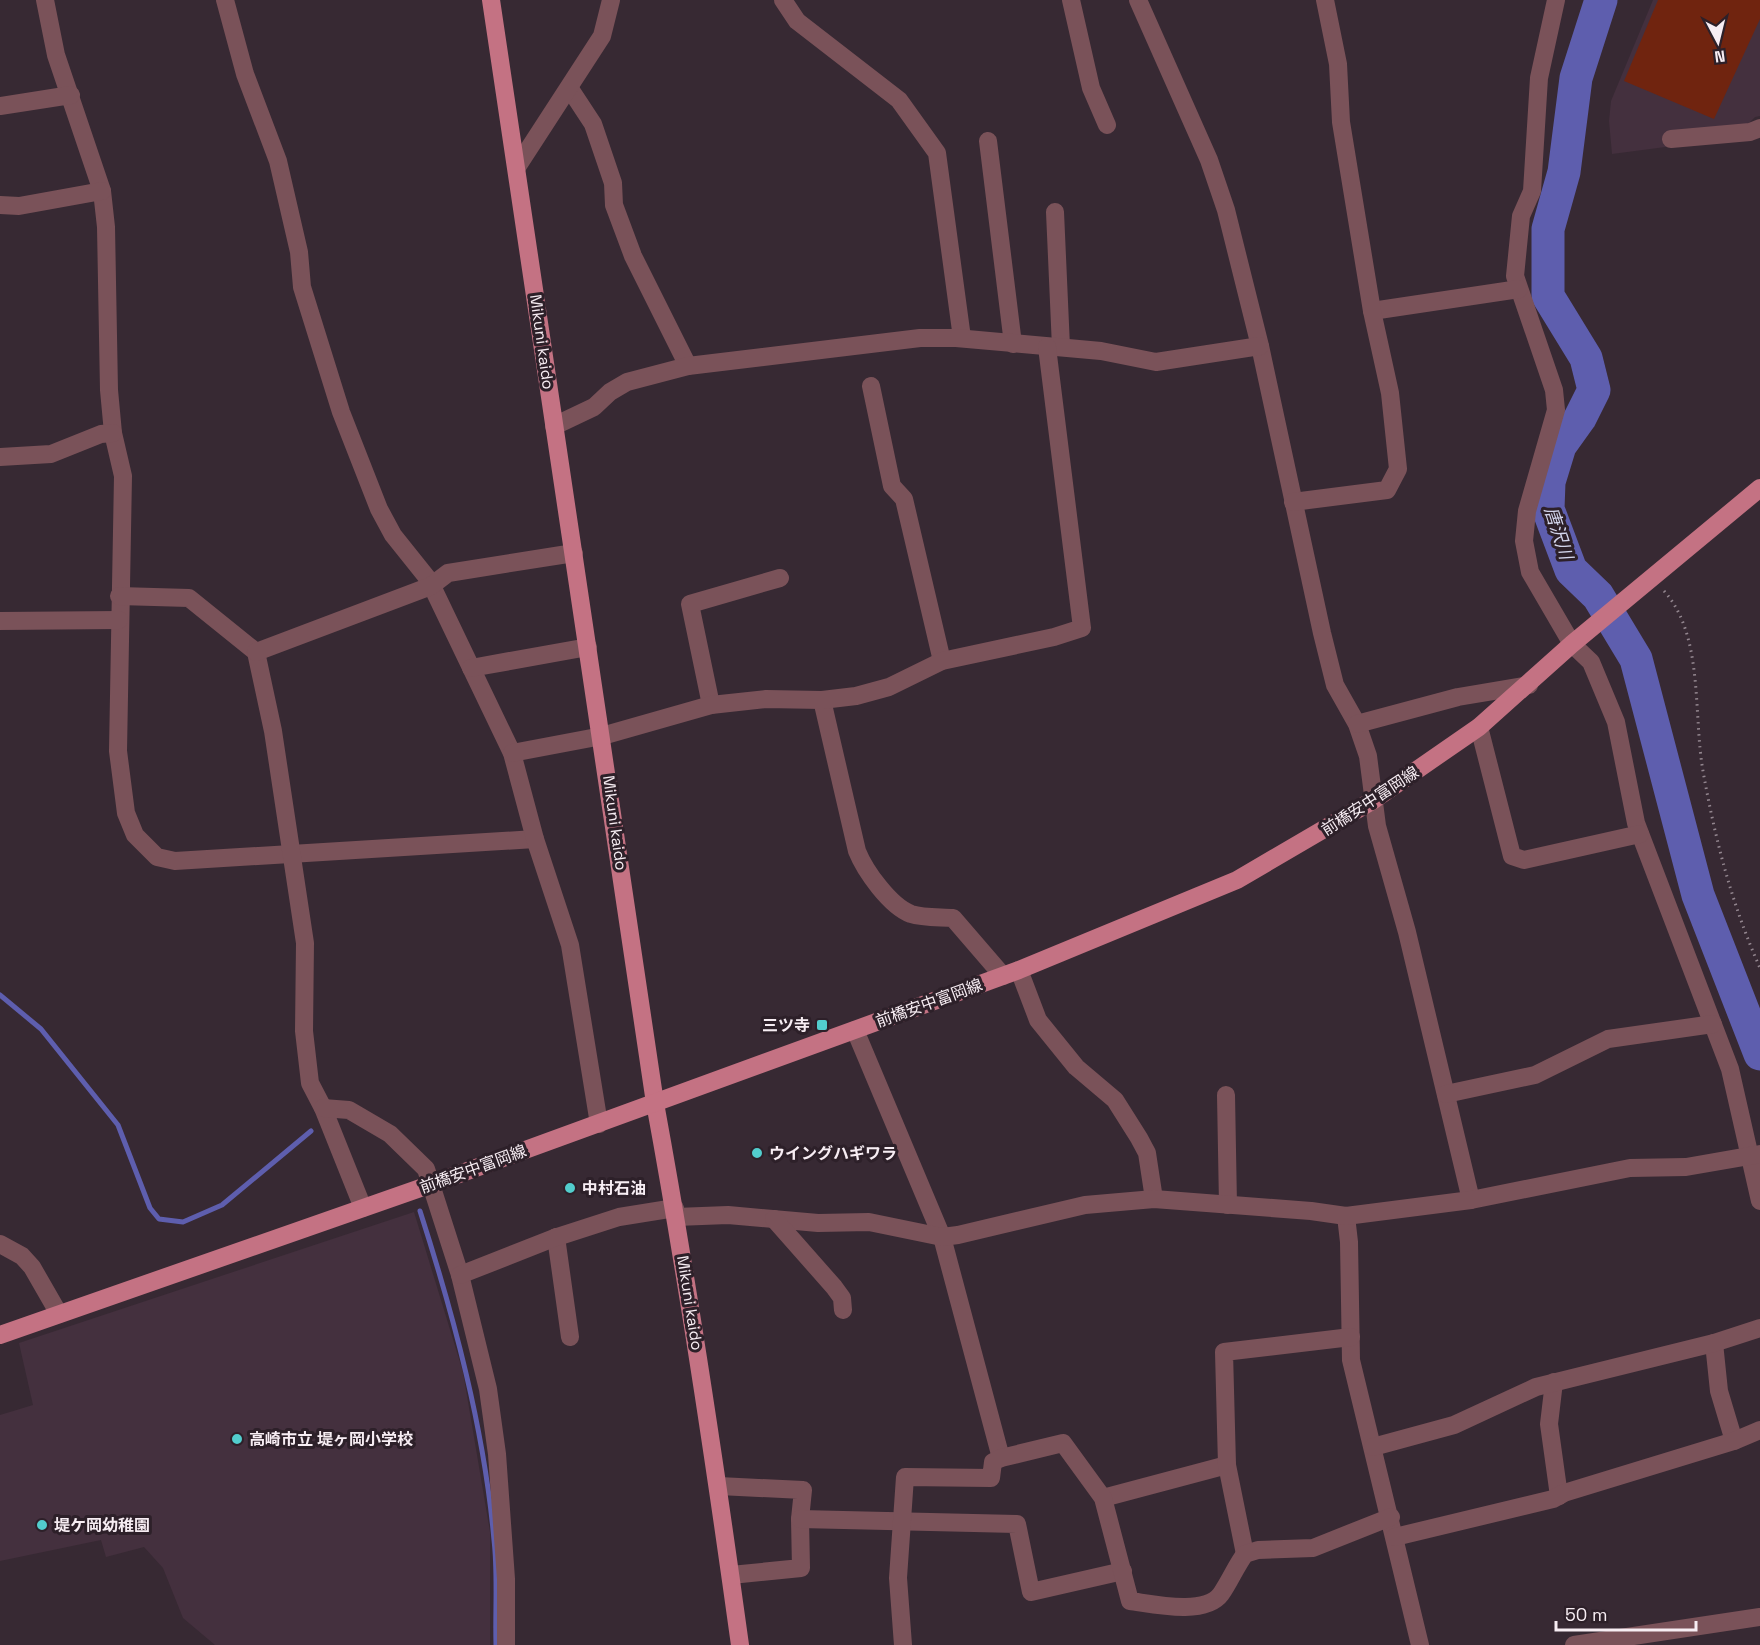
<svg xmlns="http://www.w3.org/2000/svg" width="1760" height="1645" font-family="'Space Grotesk','Noto Sans JP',sans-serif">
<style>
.built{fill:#44303e}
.green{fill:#70240f}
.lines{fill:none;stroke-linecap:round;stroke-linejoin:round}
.stream{stroke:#5e5eae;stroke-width:5}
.river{stroke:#5e5eae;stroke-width:33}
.path{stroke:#93868f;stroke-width:3;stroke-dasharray:1.5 4.5;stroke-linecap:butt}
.minor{stroke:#7a5259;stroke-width:18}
.major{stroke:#c47283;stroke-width:18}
.poi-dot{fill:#52cdcd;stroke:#2d2029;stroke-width:2}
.labels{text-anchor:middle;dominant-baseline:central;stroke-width:6;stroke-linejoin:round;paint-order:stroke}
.street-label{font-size:16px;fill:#f7edf3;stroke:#2d2029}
.poi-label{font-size:16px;font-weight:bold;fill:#f7edf3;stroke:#2d2029;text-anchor:start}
.water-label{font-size:18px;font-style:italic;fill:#d4d6ed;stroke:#2d2029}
</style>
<rect width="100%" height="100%" fill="#372933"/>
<!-- built -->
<g class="built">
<path d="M1653,0h107v116l-5,1 -8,8 -74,21 -61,8 -3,-33 2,-20z"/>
<path d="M414,1212l49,160 27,160v113h-275l-32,-27 -20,-50 -19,-21 -38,10 -5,-17 -101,21v-146l33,-10 -14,-62z"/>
</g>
<!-- green -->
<path class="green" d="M1658,0h102v19l-46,100 -90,-38z"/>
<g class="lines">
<!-- stream -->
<g class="stream">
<path d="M0,995l41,34 77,96 32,83 9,11 24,3 39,-17 89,-74"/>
<path d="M420,1211c34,106 64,217 74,329 4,34 1,70 2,105"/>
</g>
<!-- river -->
<path class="river" d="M1601,0l-25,78 -12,94 -16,57v67l38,62 8,32 -14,28 -20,28 -11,36 -1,27 23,61 27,26 38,63 62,236 62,159"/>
<!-- path -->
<path class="path" d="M1664,591c40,44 29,124 39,180 12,68 29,134 57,197"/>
<!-- minor -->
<g class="minor">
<path d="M45,0l11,55 46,136 4,36 3,163 4,43 10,43 -5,275 8,62 9,22 22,22 18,4 360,-22"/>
<path d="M225,0l20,74 33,87 21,91 3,35 39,125 38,97 14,26 36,45 83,173 23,86 35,106 29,179"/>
<path d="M783,0l14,21 102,79 38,53 25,185"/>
<path d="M1071,0l20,88 16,37"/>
<path d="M1138,0l71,160 17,50 34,136 62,287 13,52 22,39 11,32 9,70 30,106 64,268"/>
<path d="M1556,0l-17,78 -7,113 -11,25 -6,60 39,114 2,20 -29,101 -3,30 6,31 42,72 19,18 25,60 20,101 94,246 30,132"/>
<path d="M570,89l23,35 20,59 1,22 19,51 55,110"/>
<path d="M0,106l71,-11"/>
<path d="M1671,139l79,-7 10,-4"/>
<path d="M988,141l25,203"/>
<path d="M517,167l85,-131 9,-36"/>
<path d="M0,205l19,1 83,-15"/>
<path d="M1055,212l6,135"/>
<path d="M1372,311l147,-22"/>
<path d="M871,386l21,100 12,13 38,162"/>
<path d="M554,426l40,-19 16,-15 17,-10 61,-16 232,-28h36l145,13 55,11 104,-16"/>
<path d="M0,457l51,-3 50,-20 12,-1"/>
<path d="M1293,502l94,-12 11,-21 -8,-76 -18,-82 -31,-189 -3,-58 -13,-64"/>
<path d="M119,596l70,2 67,54 17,79 32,212 -1,88 6,52 13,25 40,100"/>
<path d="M0,621l119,-1"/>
<path d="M256,652l175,-66 17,-13 126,-20"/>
<path d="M471,668l117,-21"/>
<path d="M822,700l35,151c8,20 33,55 54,63 12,4 29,3 42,4l50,58"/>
<path d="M711,705l-21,-101 90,-26"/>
<path d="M1357,724l101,-27 71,-12"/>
<path d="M1479,727l33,129 12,4 116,-26"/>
<path d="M512,753l90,-17 109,-31 55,-6 56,1 34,-4 33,-9 53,-26 112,-24 28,-9 -35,-281"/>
<path d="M1019,970l19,50 38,47 39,33 24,38 8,15 7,46"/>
<path d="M855,1030l87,207 59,221"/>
<path d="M1446,1094l89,-19 73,-36 105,-15"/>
<path d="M1226,1095l2,110"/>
<path d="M323,1108l26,2 41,24 36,35 34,106 28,114 9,65 9,125v66"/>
<path d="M1346,1216l3,26 2,118 69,285"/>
<path d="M676,1217l52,-2 90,8 51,-1 73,15 16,-2 127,-30 69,-6 157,12 35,5 125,-16 159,-32 56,-1 74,-13"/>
<path d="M774,1219l60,68 8,11 1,12"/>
<path d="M556,1237l14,100"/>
<path d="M0,1244l22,12 10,11 27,47"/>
<path d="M460,1275l94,-37 65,-21 56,-9"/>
<path d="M1714,1343l5,48 15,50"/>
<path d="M1554,1382l-5,42 10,72"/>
<path d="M1373,1447l81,-22 82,-38 178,-44 46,-15"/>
<path d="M719,1486l84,4 -3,29 1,49 -70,7"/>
<path d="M1103,1498l124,-33"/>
<path d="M800,1519l217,5 14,68 92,-21"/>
<path d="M1395,1537l158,-38 11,-6 170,-52 26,-11"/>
<path d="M1245,1554l-18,-89 -3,-113 127,-15"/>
<path d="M903,1645l-5,-67 7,-101 86,1 2,-16 8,-4 62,-15 40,55 27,103c23,3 75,15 91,-7 9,-13 15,-28 24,-40l13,-4 55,-2 78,-31"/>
<path d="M1574,1645l186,-28"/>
</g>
<!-- major -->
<g class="major">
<path d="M491,0l164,1103c33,180 60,361 85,542"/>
<path d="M0,1335l429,-150 590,-215 218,-90 135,-79 107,-74 93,-83 188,-156"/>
</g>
</g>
<!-- markers -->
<g class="poi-dot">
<rect x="816" y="1019" width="12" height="12" rx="3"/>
<circle cx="757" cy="1153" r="6"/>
<circle cx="570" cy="1188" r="6"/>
<circle cx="237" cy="1439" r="6"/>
<circle cx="42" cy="1525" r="6"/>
</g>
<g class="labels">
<!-- street labels -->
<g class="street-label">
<text transform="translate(542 342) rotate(82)">Mikuni kaido</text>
<text transform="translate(1370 801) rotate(-33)">前橋安中富岡線</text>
<text transform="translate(615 823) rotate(82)">Mikuni kaido</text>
<text transform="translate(929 1003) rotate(-20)">前橋安中富岡線</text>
<text transform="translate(473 1169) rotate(-20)">前橋安中富岡線</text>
<text transform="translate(690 1303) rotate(81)">Mikuni kaido</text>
</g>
<!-- poi labels -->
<g class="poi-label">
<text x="810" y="1025" text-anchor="end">三ツ寺</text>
<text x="769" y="1153">ウイングハギワラ</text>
<text x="582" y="1188">中村石油</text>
<text x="249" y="1439">高崎市立 堤ヶ岡小学校</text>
<text x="54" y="1525">堤ケ岡幼稚園</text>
</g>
<!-- water labels -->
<g class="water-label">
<text transform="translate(1559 533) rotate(72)">唐沢川</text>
</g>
</g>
<!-- north arrow -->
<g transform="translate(1718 42) rotate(173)" stroke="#2d2029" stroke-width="4.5" paint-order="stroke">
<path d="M0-4.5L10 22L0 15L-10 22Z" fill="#f7edf3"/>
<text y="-9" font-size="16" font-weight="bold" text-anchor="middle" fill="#f7edf3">N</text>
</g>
<!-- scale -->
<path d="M1556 1621v9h140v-9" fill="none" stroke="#f7edf3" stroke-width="3"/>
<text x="1565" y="1621" font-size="18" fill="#f7edf3" stroke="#2d2029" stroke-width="4.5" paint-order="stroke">50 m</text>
</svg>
